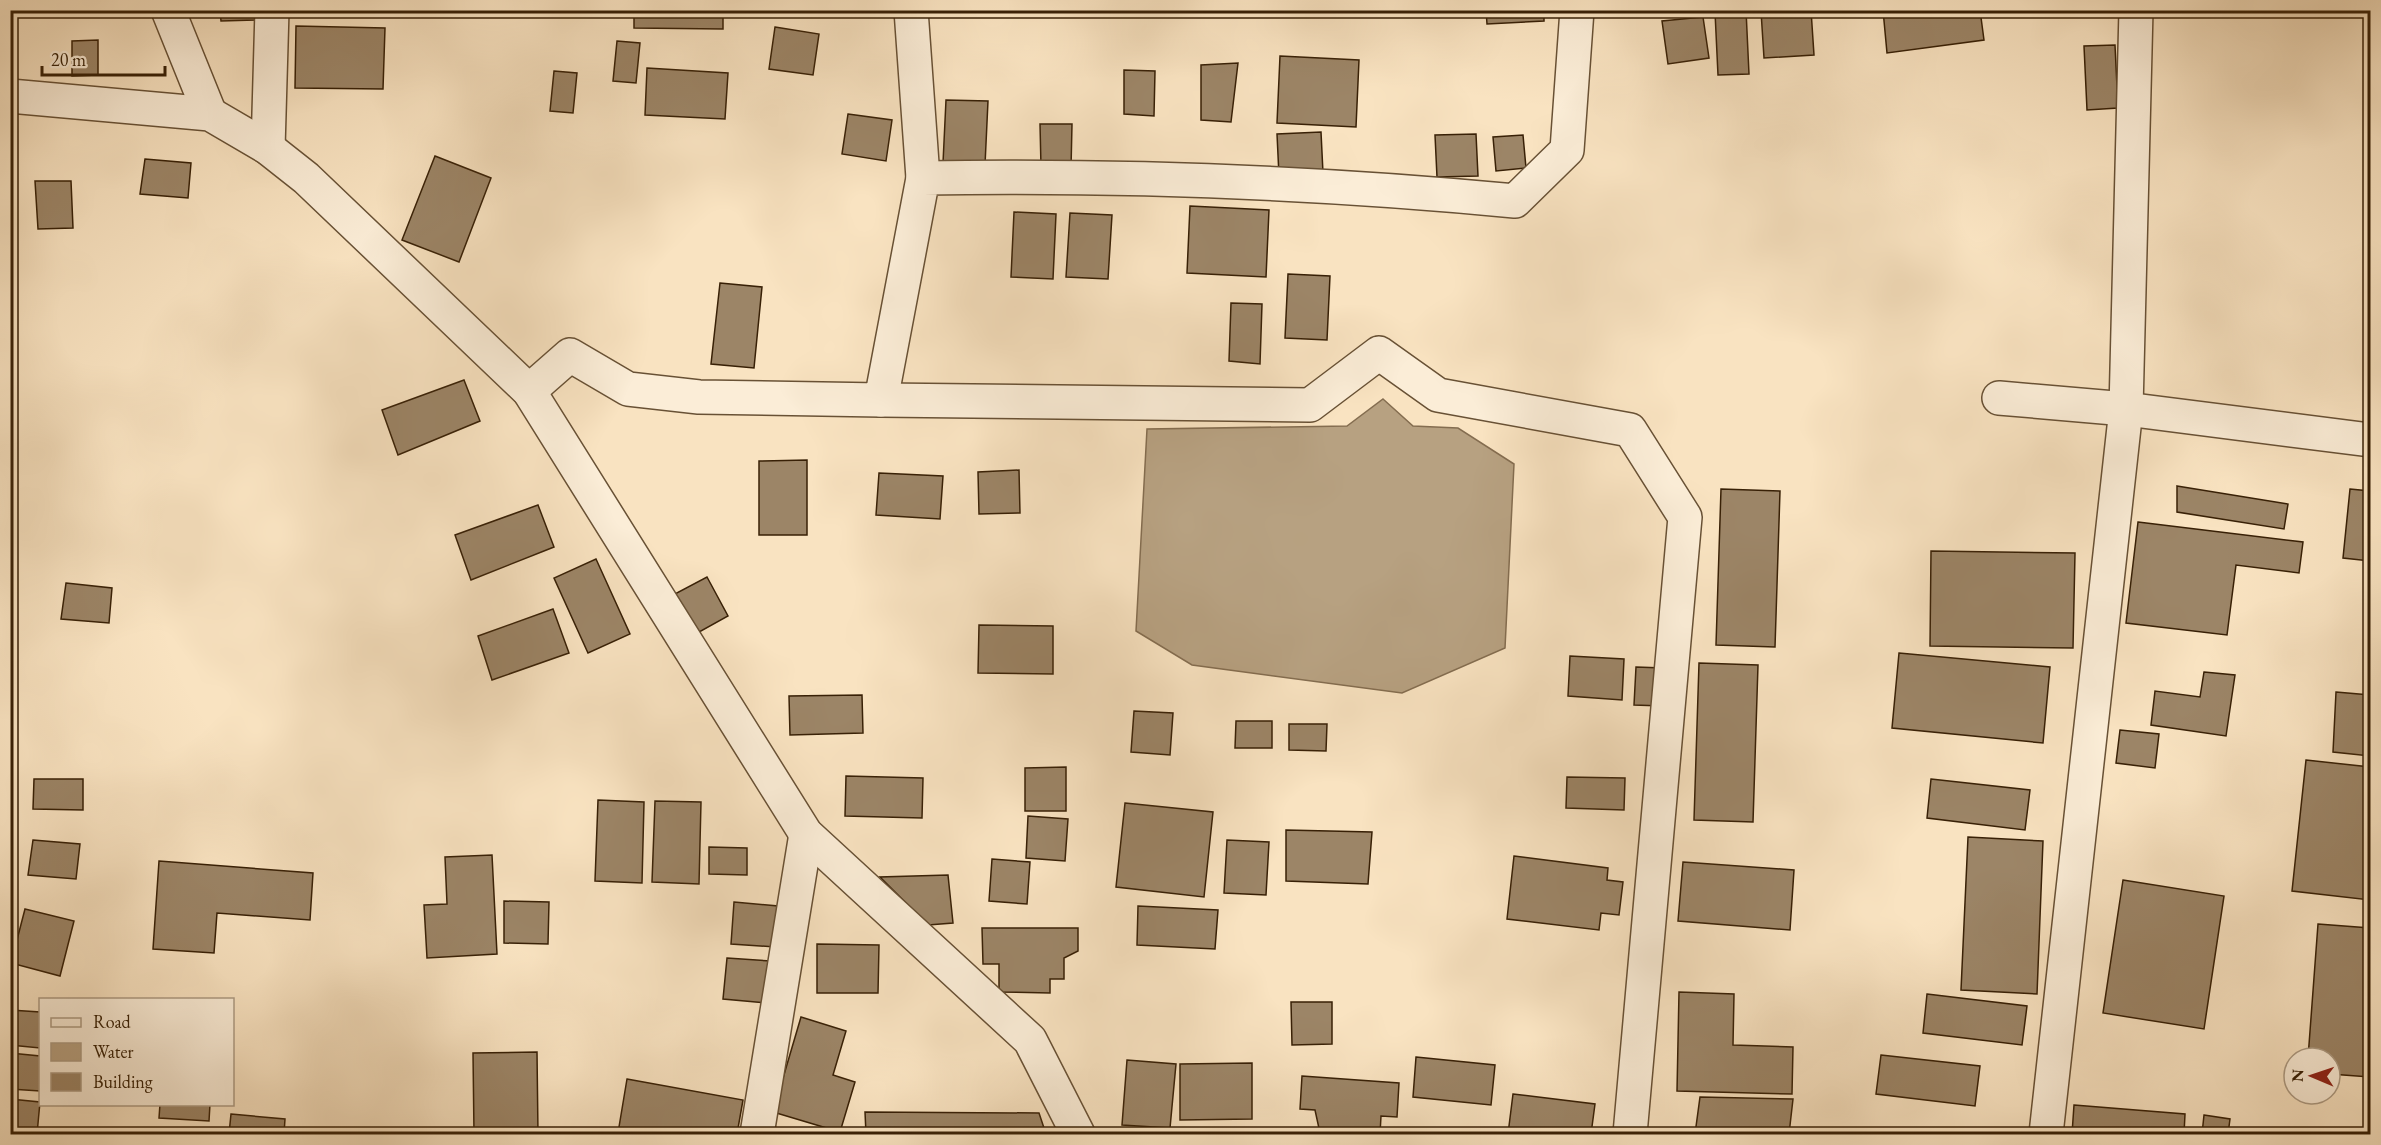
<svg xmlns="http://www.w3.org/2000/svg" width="2381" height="1145" font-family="'EB Garamond',serif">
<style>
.water{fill:#b7a181;stroke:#846d50;stroke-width:1.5}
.building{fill:#9c8567;stroke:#382006;stroke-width:1.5}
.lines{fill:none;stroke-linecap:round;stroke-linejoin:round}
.minor-casing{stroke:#685135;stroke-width:36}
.minor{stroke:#fbedd7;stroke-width:33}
</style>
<rect width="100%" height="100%" fill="#f9e3c1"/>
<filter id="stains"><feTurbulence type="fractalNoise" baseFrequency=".00333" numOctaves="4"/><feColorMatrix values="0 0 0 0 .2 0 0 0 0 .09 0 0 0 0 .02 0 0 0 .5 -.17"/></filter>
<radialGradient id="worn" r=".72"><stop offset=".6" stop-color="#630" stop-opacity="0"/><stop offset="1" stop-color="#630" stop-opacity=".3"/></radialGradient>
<!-- water -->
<path class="water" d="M1383,399l30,27 45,2 56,36 -9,184 -103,45 -210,-28 -56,-34 11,-202 200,-3z"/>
<!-- building -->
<g class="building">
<path d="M220,10h35v10l-34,1z"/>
<path d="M634,10h89v19l-89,-1z"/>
<path d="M1486,10h58v11l-57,3z"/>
<path d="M1746,10l3,64 -31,1 -3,-63z"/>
<path d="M1811,10l3,45 -50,3 -3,-47z"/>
<path d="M1883,10h97l4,30 -97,13z"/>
<path d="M1703,17l6,41 -41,6 -6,-43z"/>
<path d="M296,26l89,2 -2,61 -88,-1z"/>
<path d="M775,27l44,7 -6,41 -44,-6z"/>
<path d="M98,40v35l-26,1v-35z"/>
<path d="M617,41l23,2 -4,40 -23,-2z"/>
<path d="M2115,45l3,63 -31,2 -3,-64z"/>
<path d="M1280,56l79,4 -3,67 -79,-4z"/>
<path d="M1238,63l-7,59 -30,-2v-55z"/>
<path d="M647,68l81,5 -3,46 -80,-4z"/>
<path d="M1124,70l31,1 -1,45 -30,-2z"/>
<path d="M554,71l23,2 -4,40 -23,-2z"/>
<path d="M946,100l42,1 -3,64 -42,-2z"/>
<path d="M848,114l44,6 -6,41 -44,-7z"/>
<path d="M1040,124h32l-1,45 -30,-2z"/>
<path d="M1321,132l2,41 -44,3 -2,-42z"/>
<path d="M1476,134l2,42 -41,1 -2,-42z"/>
<path d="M1523,135l3,33 -30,3 -3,-34z"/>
<path d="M435,156l56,22 -32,84 -57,-22z"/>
<path d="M145,159l46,4 -3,35 -48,-4z"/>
<path d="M35,181h36l2,47 -35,1z"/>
<path d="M1190,206l79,4 -3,67 -79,-4z"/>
<path d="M1014,212l42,2 -3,65 -42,-2z"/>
<path d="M1070,213l42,2 -4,64 -42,-2z"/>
<path d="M1288,274l42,2 -3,64 -42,-2z"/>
<path d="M720,283l42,4 -8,81 -43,-4z"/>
<path d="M1231,303l31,1 -2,60 -31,-3z"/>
<path d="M464,380l16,41 -82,34 -16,-45z"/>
<path d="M807,460v75h-48v-74z"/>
<path d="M1019,470l1,43 -41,1 -1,-42z"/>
<path d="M879,473l64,3 -3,43 -64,-4z"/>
<path d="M2177,486l111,18 -4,25 -107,-17z"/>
<path d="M1721,489l59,2 -5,156 -59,-2z"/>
<path d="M2350,489l20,2v70l-27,-3z"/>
<path d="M538,505l16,42 -83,33 -16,-45z"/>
<path d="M2138,522l165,20 -4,31 -63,-8 -9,70 -101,-12z"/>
<path d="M1931,551l144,2 -2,95 -143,-2z"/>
<path d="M596,559l34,75 -42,19 -34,-75z"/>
<path d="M707,577l21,39 -36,20 -21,-40z"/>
<path d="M66,583l46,5 -3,35 -48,-4z"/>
<path d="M553,609l16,44 -77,27 -14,-44z"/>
<path d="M979,625l74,1v48l-75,-1z"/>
<path d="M1899,653l151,14 -7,76 -151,-15z"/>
<path d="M1570,656l54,3 -2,41 -54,-4z"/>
<path d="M1699,663l59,2 -5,157 -59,-2z"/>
<path d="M1636,667l27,1 -1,38 -28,-1z"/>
<path d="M2204,672l31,3 -9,61 -75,-11 4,-34 45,6z"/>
<path d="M2336,692l34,3v61l-37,-4z"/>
<path d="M862,695l1,38 -73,2 -1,-39z"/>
<path d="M1134,711l39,2 -3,42 -39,-3z"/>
<path d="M1236,721h36v27h-37z"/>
<path d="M1289,724h38l-1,27 -37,-1z"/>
<path d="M2120,730l39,4 -4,34 -39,-5z"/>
<path d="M2306,760l64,7v133l-78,-9z"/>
<path d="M1066,767v44h-41v-43z"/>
<path d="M846,776l77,2 -1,40 -77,-2z"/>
<path d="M1567,777l58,1 -1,32 -58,-2z"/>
<path d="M34,779h49v31l-50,-1z"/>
<path d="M1931,779l99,11 -5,40 -98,-12z"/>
<path d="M598,800l46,2 -2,81 -47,-2z"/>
<path d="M655,801l46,1 -2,82 -47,-2z"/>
<path d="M1125,803l88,9 -9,85 -88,-10z"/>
<path d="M1028,816l40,3 -3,42 -39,-3z"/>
<path d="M1286,830l86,2 -4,52 -82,-3z"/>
<path d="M1968,837l75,4 -6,153 -76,-4z"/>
<path d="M33,840l47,4 -4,35 -48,-4z"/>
<path d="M1227,840l42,2 -3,53 -42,-2z"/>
<path d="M709,847l38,1v27l-38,-1z"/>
<path d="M492,855l5,99 -70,4 -3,-53 23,-1 -2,-47z"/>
<path d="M1514,856l94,12 -1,12 16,2 -4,33 -18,-2 -2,17 -92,-11z"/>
<path d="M992,859l38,3 -3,42 -38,-3z"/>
<path d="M159,861l154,12 -3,47 -93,-7 -3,40 -61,-4z"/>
<path d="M1683,862l111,8 -4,60 -112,-9z"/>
<path d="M948,875l5,48 -25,2 -48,-48z"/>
<path d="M2123,880l101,16 -20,133 -101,-16z"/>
<path d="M504,901l45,1 -1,42 -44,-1z"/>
<path d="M734,902l44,4 -3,41 -44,-3z"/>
<path d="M1138,906l80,4 -3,39 -78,-4z"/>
<path d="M25,909l49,12 -14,55 -49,-13z"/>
<path d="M2318,924l52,4v149l-40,-3v-16h-22z"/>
<path d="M982,928h96v23l-14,7v21h-14v14l-51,-1v-28h-16z"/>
<path d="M817,944l62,1 -1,48h-61z"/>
<path d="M727,958l44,3 -3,42 -45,-4z"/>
<path d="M1679,992l55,2 -1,51 60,2 -1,47 -115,-3z"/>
<path d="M1927,994l100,12 -5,39 -99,-12z"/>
<path d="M1291,1002h41v42l-40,1z"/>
<path d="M10,1010l30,2v36l-30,-3z"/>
<path d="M801,1017l45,14 -13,44 22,7 -15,50 -67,-20z"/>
<path d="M537,1052l1,82h-64l-1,-81z"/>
<path d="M10,1053l30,3v35l-30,-2z"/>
<path d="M1881,1055l99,11 -5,40 -99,-12z"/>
<path d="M1416,1057l79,8 -4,40 -78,-8z"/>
<path d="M1127,1060l49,4 -6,64 -48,-3z"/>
<path d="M1252,1063v56l-72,1v-56z"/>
<path d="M1302,1076l97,7 -2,34 -16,-1 -1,18 -60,-1 -5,-23 -15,-1z"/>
<path d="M627,1079l116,21 -6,34 -119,-1z"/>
<path d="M1513,1094l82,10 -4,30h-83z"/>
<path d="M1700,1097l93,2 -4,35h-94z"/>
<path d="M10,1099l30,3 -3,32h-27z"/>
<path d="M160,1104h50l-1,17 -50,-3z"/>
<path d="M2074,1105l111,9 -1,20h-112z"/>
<path d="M865,1112l174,1 7,21h-180z"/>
<path d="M231,1114l54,5 -1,15h-55z"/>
<path d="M2204,1115l26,4 -2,15h-26z"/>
</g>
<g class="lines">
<!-- minor casing -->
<g class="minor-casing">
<g id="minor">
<path d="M168,10l42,104"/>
<path d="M911,10l12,168"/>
<path d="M10,96l200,18 58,34 38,30 223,213 277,443 224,206 48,94"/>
<path d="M268,148l4,-138"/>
<path d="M529,391l41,-36 58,34 71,8 182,3 42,-222c198,-3 395,4 592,23l52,-51 10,-140"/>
<path d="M1999,398l127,11 244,31"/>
<path d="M881,400l429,5 69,-52 59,42 192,35 55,87 -55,617"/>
<path d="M757,1134l49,-300"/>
<path d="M2046,1134l80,-725 10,-399"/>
</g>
</g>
<!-- minor -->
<use href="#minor" class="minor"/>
</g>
<!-- margin -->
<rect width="2381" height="1145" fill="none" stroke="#f9e3c1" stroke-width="36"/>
<rect x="12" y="12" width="2357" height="1121" fill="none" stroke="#382006" stroke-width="3"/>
<rect x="18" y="18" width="2345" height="1109" fill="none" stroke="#382006" stroke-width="1.5"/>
<!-- legend -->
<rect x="39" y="998" width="195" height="108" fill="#fbedd7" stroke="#ad9b83" stroke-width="1.5"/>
<rect x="51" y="1018" width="30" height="9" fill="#fbedd7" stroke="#ad9b83" stroke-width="1.5"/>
<text x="93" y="1028" font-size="18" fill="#382006">Road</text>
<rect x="51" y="1043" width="30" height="18" fill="#b7a181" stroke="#ad9b83" stroke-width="1.5"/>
<text x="93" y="1058" font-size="18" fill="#382006">Water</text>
<rect x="51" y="1073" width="30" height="18" fill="#9c8567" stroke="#ad9b83" stroke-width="1.5"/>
<text x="93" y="1088" font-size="18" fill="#382006">Building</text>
<!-- north arrow -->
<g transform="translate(2312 1076) rotate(272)"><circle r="28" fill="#fbedd7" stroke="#ad9b83" stroke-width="1.5"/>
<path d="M0-4.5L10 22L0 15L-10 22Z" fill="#8f2418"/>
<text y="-9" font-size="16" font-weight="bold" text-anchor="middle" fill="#382006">N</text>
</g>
<!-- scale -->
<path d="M42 66v9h123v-9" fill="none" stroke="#382006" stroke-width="3"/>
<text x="51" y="66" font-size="18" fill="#382006" stroke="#fbedd7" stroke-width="4.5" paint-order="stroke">20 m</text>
<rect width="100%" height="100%" filter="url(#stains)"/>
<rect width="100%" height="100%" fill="url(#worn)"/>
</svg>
